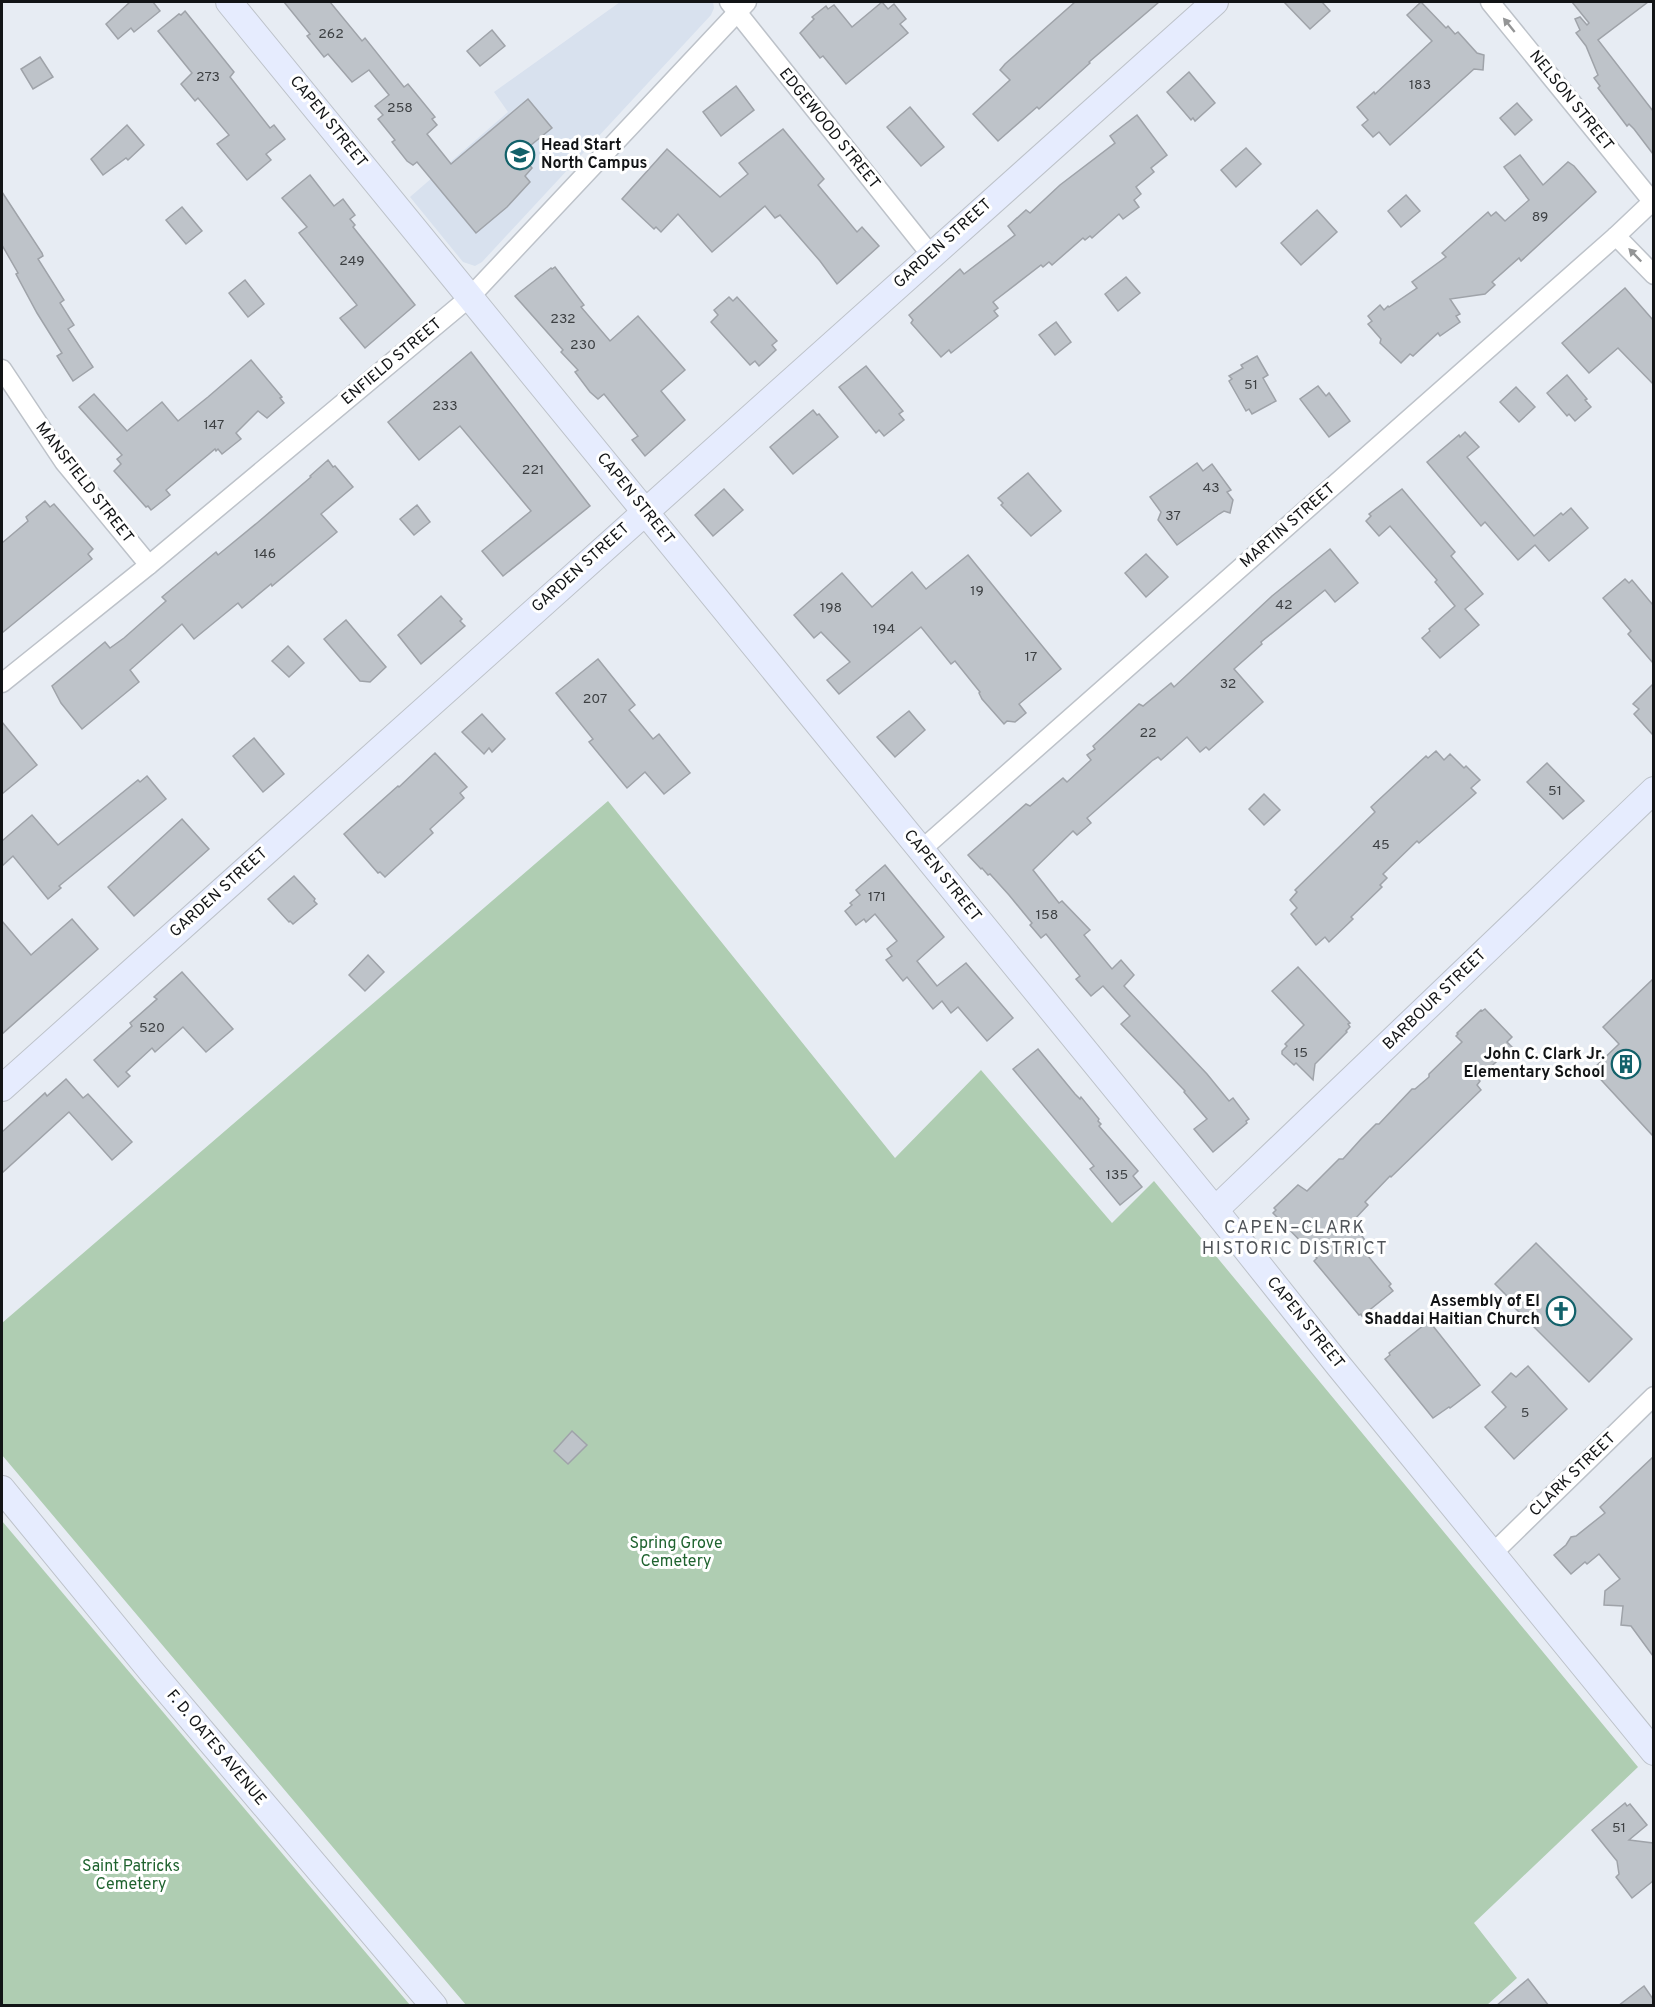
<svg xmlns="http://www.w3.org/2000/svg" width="1655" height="2007" font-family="Overpass,sans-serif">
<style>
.built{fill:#d8e1ee}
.green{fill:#afcdb2}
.building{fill:#bec3c9;stroke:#9fa3a9;stroke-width:1.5}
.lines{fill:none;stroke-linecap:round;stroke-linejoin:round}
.street-casing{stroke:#bdc2c9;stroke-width:21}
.secondary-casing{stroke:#bdc2c9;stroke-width:28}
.street{stroke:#fff;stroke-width:18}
.secondary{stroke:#e6ecfe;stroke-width:26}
.oneway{fill:#949596}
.labels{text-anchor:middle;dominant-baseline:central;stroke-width:6;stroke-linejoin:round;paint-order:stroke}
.number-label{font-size:14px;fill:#3d4043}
.street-label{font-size:16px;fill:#121416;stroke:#fff}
.poi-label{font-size:16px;font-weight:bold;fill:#121416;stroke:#fff;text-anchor:end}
.park-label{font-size:16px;fill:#1f632f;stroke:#fff}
.neighbourhood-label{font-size:18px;letter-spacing:1.5px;fill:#505459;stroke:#fff}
</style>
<rect width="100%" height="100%" fill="#e7ecf3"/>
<!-- built -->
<path class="built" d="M620,2h93l1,6 -3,7 -229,247 -7,4 -12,-4 -53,-65 98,-85 -14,-20z"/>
<!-- green -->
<g class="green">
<path d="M608,801l287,357 86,-88 131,153 42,-42 484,586 -164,156 43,55 -30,27h-1021l-464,-550v-132z"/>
<path d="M2,1521l408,484h-408z"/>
</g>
<!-- building -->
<g class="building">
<path d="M130,2h23l7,9 -26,21 -3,-4 -13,11 -12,-15z"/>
<path d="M284,2h46l32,39 3,-3 39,49 4,-3 27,33 -3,2 5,6 -10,9 24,30 77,-65 24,29 -32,26 12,14 -7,8 5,6 -23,25 -31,26 -59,-71 -4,3 -6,-4 -15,-19 3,-2 -17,-21 5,-4 -8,-9 14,-11 -20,-25 -17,12 -24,-28 -4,3 -17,-21 3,-2z"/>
<path d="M882,2l6,7 6,-5 12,15 -6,5 8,9 -62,51 -23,-28 -3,2 -20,-25 14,-14 -2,-2 14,-11 2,3 6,-4 18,22z"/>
<path d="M1075,2h84l-70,60 1,1 -51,46 -2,-2 -39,34 -25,-27 37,-34 -10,-10 5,-6z"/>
<path d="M1284,2h38l8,9 -20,18z"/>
<path d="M1421,2l25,26 2,-2 7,8 3,-2 19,21 7,2 -1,15 -9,-1 -84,76 -11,-13 -6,5 -11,-12 6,-5 -11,-13 17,-15 1,2 57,-53 -25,-26z"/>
<path d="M1572,2h76l-50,38 55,71v43l-19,-25 -5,-5 -2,2 -29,-38 2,-2 -6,-8 4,-3 -12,-29 -10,-13 4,-3 -5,-11 5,-2 7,8 2,-2z"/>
<path d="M185,11l49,61 -4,5 40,51 4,-3 11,14 -19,15 5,6 -24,20 -30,-36 12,-9 -31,-37 -3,3 -14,-17 11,-11 -34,-42 21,-17 2,1z"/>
<path d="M492,30l13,16 -25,20 -13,-15z"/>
<path d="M40,57l13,20 -20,12 -12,-20z"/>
<path d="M1189,72l26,31 -20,18 -2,-3 -2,2 -24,-28z"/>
<path d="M736,86l18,24 -33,26 -18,-24z"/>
<path d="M1517,103l15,17 -17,15 -15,-17z"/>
<path d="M910,107l34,40 -23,19 -34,-39z"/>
<path d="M1137,115l30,40 -16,13 3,4 -18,15 5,7 -7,6 5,7 -16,12 -4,-5 -27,24 -2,-2 -5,4 -2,-2 -31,27 -3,-3 -6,5 -2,-2 -48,37 5,6 -4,3 4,5 -47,37 -2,-3 -8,7 -30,-34 2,-3 -4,-5 51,-46 4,5 51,-39 -7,-9 18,-16 4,3 30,-28 55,-42 -5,-7z"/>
<path d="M127,125l17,20 -16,15 -2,-2 -23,17 -12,-16z"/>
<path d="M783,129l41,50 -6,6 39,47 5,-5 17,19 -42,38 -17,-23 -40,-46 -5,3 -10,-12 -53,46 -34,-38 -17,18 -5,-5 -2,2 -32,-30 45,-50 53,48 28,-23 -9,-11z"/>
<path d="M1246,148l15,16 -25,23 -15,-17z"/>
<path d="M1520,155l23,30 25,-23 6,4 22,26 -75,69 -2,-3 -27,24 3,3 -10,9 -35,5 10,15 -4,2 4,6 -20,14 -2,-3 -25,23 -3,-2 -9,9 -21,-20 1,-4 -13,-15 4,-3 -4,-5 12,-11 4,5 4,-4 1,1 28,-19 -5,-6 34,-25 -4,-4 46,-41 3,4 5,-4 9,9 24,-21 -25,-33z"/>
<path d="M310,175l24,31 9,-7 12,16 -5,4 5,6 -2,2 62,78 -50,43 -25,-30 17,-13 -58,-72 8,-6 -25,-29z"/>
<path d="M2,192l40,61 1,3 -5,3 26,41 -4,3 14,22 -6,4 25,38 -20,14 -16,-25 5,-3 -25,-40 -21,-39 2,-1 -16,-28z"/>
<path d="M1406,195l14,16 -19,16 -13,-16z"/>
<path d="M182,207l20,24 -16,13 -20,-24z"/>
<path d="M1317,210l20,22 -36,33 -20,-22z"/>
<path d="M555,267l29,38 -3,2 29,34 28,-25 47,54 -24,21 24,29 -40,36 -13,-16 6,-4 -34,-42 -6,5 -8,-7 -15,-20 3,-2 -17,-18 2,-2 -48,-54 36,-28 1,1z"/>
<path d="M1126,277l14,16 -22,18 -13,-17z"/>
<path d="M245,280l19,24 -16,13 -19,-24z"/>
<path d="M1625,288l28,32v64l-35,-36 -29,25 -27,-30z"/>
<path d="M729,297l4,4 4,-4 40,44 -5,4 4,5 -17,16 -4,-5 -5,4 -39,-43 7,-7 -4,-5z"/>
<path d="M1056,322l15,20 -16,13 -16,-20z"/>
<path d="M471,352l119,154 -87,70 -21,-25 49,-40 -71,-85 -41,34 -31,-38z"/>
<path d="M1257,356l11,19 -5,3 13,23 -24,13 -3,-5 -3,2 -17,-30 3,-2 -3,-3 14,-8 -2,-3z"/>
<path d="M251,360l31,37 -2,1 4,5 -17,15 -9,-7 -22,22 5,6 -19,15 -4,-5 -2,2 -1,-2 -49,41 4,5 -19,15 -3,-4 -2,1 -32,-36 7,-7 -4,-5 5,-4 -43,-48 15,-13 33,37 35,-29 16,19 30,-24z"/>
<path d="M866,366l37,45 -4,3 5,6 -20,16 -5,-6 -3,3 -37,-46z"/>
<path d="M1567,375l20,24 -2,1 6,7 -16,14 -6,-7 -2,2 -20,-23z"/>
<path d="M1318,386l8,10 3,-3 21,28 -21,16 -29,-38z"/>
<path d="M1516,387l19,20 -16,15 -19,-20z"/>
<path d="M813,410l4,5 2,-1 19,23 -45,37 -23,-27z"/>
<path d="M1465,432l14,15 -12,10 67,79 27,-23 2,2 8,-7 17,20 -39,33 -14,-16 -17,15 -33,-38 -4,4 -54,-64 32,-27 1,2z"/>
<path d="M328,460l5,7 2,-1 18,21 -32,27 16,18 -65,54 -1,-2 -29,24 -4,-5 -44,36 -12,-15 -52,46 9,12 -57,47 -21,-26 -9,-17 53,-44 5,6 14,-10 42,-37 -4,-4 54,-45 2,3 39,-32 54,-46 -1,-1z"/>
<path d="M1197,463l6,8 9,-7 19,26 -4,2 6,8 -3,13 -6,-2 -5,3 -42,31 -19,-25 3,-8 -11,-15z"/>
<path d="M1028,473l33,38 -30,25 -30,-31 2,-2 -5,-5z"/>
<path d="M724,489l19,21 -30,26 -18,-21z"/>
<path d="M1402,489l53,63 -4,4 32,38 -18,15 14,16 -39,33 -18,-20 8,-7 -1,-2 26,-23 -20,-24 2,-2 -47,-54 -11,10 -13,-15 5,-5 -2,-2z"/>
<path d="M45,501l5,6 4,-3 39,45 -5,5 4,5 -90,74v-90l26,-22 -2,-4z"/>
<path d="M417,505l13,17 -16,13 -14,-16z"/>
<path d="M1330,549l28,34 -23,19 -10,-12 -64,52 1,2 -28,25 29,33 -54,48 -3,-3 -6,5 -13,-15 -26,23 -3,-3 -5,3 -66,58 4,5 -14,12 -4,-4 -40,39 26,33 3,-2 28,29 -6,5 28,34 9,-9 13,15 -10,11 83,88 22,27 4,-3 16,21 -3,2 1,2 -34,29 -19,-23 13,-10 -23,-27 1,-1 -64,-67 9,-8 -27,-30 -12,10 -15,-17 4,-3 -34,-42 -5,4 -11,-13 2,-2 -23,-28 -19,-21 -2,1 -6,-7 -1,1 -13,-14 58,-51 4,2 33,-28 4,4 24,-22 -4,-5 8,-6 -2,-3 46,-42 4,2 28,-23 3,4 98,-91z"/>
<path d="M1146,554l22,23 -22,20 -21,-24z"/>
<path d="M968,555l93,114 -42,35 7,9 -11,9 -8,-1 -3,3 -22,-25 -3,-6 1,-1 -25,-31 -4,3 -30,-37 -82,67 -12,-14 23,-18 -29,-30 -7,6 -20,-23 48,-42 30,34 40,-35 14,17z"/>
<path d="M1625,579l4,4 3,-3 21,25v58l-25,-29 3,-3 -28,-33z"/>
<path d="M441,596l21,23 -2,2 5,5 -44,38 -23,-29z"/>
<path d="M346,620l40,47 -16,15 -10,-1 -36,-42z"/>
<path d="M288,646l16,17 -15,14 -17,-16z"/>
<path d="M598,659l37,46 -6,5 24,29 6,-5 31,39 -26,21 -19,-22 -18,16 -38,-46 4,-3 -37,-46z"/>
<path d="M1653,684v51l-19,-21 5,-5 -6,-5z"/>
<path d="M909,711l16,19 -30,27 -18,-20z"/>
<path d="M482,714l23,25 -13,13 -3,-4 -5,6 -22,-22z"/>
<path d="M2,722l35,43 -35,29z"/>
<path d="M254,738l30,36 -21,18 -30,-36z"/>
<path d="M1436,751l8,9 6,-6 14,14 2,-2 14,14 -9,8 5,5 -57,50 -2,-2 -34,33 4,4 -7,7 2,2 -31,30 2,2 -24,23 -4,-5 -9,8 -25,-31 6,-6 -7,-8 7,-8 -2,-2 80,-78 -4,-5 55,-51 2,2z"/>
<path d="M435,753l32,34 -7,6 4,5 -34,31 3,4 -48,44 -5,-5 -2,1 -34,-39 54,-48 1,1z"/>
<path d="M1547,763l37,38 -21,18 -36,-37z"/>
<path d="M147,776l19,23 -107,87 2,2 -13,11 -35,-43 -11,10v-25l30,-26 26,30 80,-65 2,2z"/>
<path d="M1264,794l16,16 -16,15 -15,-16z"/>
<path d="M182,819l27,30 -75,67 -26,-29z"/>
<path d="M885,865l59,72 -27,24 20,25 29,-23 47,55 -26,23 -29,-34 -7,6 -9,-12 -9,8 -26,-32 -4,4 -17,-21 6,-4 -5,-7 10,-8 -22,-27 -9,8 -2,-3 -8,6 -11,-14 7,-6 -2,-2 10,-8 -4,-5z"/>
<path d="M294,876l21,23 -1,2 3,3 -24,20 -3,-3 -1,1 -21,-23z"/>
<path d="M72,919l26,30 -96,85v-113l29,34z"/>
<path d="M368,955l16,17 -19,19 -16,-16z"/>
<path d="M1298,967l52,56 -2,1 2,3 -4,4 1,1 -32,32 -2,16 -17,-17 -2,2 -12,-11v-3l5,-5 -2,-2 19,-19 -32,-34z"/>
<path d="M182,972l51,57 -27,23 -23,-25 -28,25 -3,-4 -26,24 4,4 -12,11 -24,-27 38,-34 -2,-3 27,-24 -3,-2z"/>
<path d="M1653,979v157l-61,-66 27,-26 -16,-17z"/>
<path d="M1485,1009l27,28 -5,5 5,5 -34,32 2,2 -3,4 4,5 -90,87 -1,-1 -25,26 3,3 -16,17 15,21 -3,2 7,9 -3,2 23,28 -2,2 4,5 -31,25 -1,-2 -2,1 -45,-54 3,-3 -44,-45 3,-3 -2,-2 24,-23 9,6 32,-32h4l18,-20 15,-15h3l33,-35h3l14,-12v-3l33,-32 -6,-6 2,-2 -1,-1 24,-23 1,1z"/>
<path d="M1038,1049l37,45 5,5 1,-2 18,22 -1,2 3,3 -2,2 39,45 -5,5 9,11 -22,18 -30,-36 4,-3 -81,-97z"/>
<path d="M66,1079l17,19 5,-4 44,48 -20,18 -43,-48 -67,61v-41l43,-39 2,3z"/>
<path d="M1536,1243l96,96 -43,43 -75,-75 2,-2 -21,-21z"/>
<path d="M1429,1321l51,64 -30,23 -1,-1 -16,11 -48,-59 5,-4 -1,-2z"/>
<path d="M1528,1366l39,43 -53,50 -29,-32 21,-20 -14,-15 19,-19 5,4z"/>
<path d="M572,1431l15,14 -19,19 -14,-13z"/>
<path d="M1653,1457v199l-22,-30 -10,-1 2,-19 -19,-1 1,-14 15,-12 -21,-25 -12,10 -2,-2 -14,12 -17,-19 12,-10 5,-8 5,-1 29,-23 -5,-6z"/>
<path d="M1625,1803l2,3 3,-2 17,21 -18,15 24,3v38l-21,17 -16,-21 3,-3 -2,-13 -25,-31z"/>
<path d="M1528,1979l21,27h-53z"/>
<path d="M1644,1986l9,13v7h-35z"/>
</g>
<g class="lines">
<!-- street casing -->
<g class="street-casing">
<g id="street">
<path d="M729,2l202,253"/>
<path d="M1490,2l162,199"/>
<path d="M1616,236l38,39"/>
<path d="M2,369l62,93 85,103"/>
<path d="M2,683l147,-118 321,-268 277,-295"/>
<path d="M921,850l695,-614 38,-36"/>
<path d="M1493,1553l161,-157"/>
</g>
</g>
<!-- secondary casing -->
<g class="secondary-casing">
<g id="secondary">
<path d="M229,2l986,1208 124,156 315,386"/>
<path d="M2,1088l1213,-1086"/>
<path d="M1215,1210l439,-420"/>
<path d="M2,1489l149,182 283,335"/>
</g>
</g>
<!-- street -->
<use href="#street" class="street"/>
<!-- secondary -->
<use href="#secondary" class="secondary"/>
</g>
<!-- one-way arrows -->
<defs><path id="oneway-solid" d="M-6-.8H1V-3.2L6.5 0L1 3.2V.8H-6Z" transform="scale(1.5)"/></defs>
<g class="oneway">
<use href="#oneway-solid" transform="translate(1509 25) rotate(-129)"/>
<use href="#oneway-solid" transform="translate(1635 255) rotate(-134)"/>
</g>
<!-- icons -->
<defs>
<g id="school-ring" transform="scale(1.5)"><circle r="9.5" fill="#fff" stroke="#12616a" stroke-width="1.5"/><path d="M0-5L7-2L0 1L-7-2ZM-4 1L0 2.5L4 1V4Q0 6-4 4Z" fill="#12616a"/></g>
<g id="building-ring" transform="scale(1.5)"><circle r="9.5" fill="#fff" stroke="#12616a" stroke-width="1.5"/><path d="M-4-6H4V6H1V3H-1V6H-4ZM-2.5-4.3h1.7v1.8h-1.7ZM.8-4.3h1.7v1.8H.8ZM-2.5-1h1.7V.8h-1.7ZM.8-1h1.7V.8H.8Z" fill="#12616a"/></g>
<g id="church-ring" transform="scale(1.5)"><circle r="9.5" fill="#fff" stroke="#12616a" stroke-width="1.5"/><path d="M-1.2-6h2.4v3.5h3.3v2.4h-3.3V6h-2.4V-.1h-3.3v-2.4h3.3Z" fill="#12616a"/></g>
</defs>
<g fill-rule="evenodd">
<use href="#school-ring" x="520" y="155"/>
<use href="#building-ring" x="1626" y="1064"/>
<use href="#church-ring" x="1561" y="1311"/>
</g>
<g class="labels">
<!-- number labels -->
<g class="number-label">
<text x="331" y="34">262</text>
<text x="208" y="77">273</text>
<text x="1420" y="85">183</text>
<text x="400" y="108">258</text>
<text x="1540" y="217">89</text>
<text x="352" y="261">249</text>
<text x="563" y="319">232</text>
<text x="583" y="345">230</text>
<text x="1251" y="385">51</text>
<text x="445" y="406">233</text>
<text x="214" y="425">147</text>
<text x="533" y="470">221</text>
<text x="1211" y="488">43</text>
<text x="1173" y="516">37</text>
<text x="265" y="554">146</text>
<text x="977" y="591">19</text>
<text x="1284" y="605">42</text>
<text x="831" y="608">198</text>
<text x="884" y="629">194</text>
<text x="1031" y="657">17</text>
<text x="1228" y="684">32</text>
<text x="595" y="699">207</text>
<text x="1148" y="733">22</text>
<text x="1555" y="791">51</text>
<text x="1381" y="845">45</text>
<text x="877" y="897">171</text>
<text x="1047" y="915">158</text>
<text x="152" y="1028">520</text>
<text x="1301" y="1053">15</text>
<text x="1117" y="1175">135</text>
<text x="1525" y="1413">5</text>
<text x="1619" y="1828">51</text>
</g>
<!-- street labels -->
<g class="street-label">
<text transform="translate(1571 101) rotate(51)">NELSON STREET</text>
<text transform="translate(328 122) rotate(51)">CAPEN STREET</text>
<text transform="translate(829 129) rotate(51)">EDGEWOOD STREET</text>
<text transform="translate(943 244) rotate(-42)">GARDEN STREET</text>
<text transform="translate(392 362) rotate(-40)">ENFIELD STREET</text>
<text transform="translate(84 483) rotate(52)">MANSFIELD STREET</text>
<text transform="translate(635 499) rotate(51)">CAPEN STREET</text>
<text transform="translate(1288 526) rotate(-41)">MARTIN STREET</text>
<text transform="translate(581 568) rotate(-42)">GARDEN STREET</text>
<text transform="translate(942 876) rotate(51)">CAPEN STREET</text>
<text transform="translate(219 893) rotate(-42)">GARDEN STREET</text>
<text transform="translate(1435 1000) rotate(-44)">BARBOUR STREET</text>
<text transform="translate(1305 1323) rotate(51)">CAPEN STREET</text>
<text transform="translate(1573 1475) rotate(-44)">CLARK STREET</text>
<text transform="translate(216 1748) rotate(50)">F. D. OATES AVENUE</text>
</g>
<!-- poi labels -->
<g class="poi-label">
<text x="541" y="146" text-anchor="start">Head Start<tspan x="541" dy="18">North Campus</tspan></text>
<text x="1605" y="1055">John C. Clark Jr.<tspan x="1605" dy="18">Elementary School</tspan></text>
<text x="1540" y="1302">Assembly of El<tspan x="1540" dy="18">Shaddai Haitian Church</tspan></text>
</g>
<!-- park labels -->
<g class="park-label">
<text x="676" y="1544">Spring Grove<tspan x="676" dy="18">Cemetery</tspan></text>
<text x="131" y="1867">Saint Patricks<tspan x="131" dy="18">Cemetery</tspan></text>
</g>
<!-- neighbourhood labels -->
<g class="neighbourhood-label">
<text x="1295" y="1228">CAPEN–CLARK<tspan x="1295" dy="21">HISTORIC DISTRICT</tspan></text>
</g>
</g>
<!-- border -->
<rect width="1655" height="2007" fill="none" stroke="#121416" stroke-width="6"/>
</svg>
